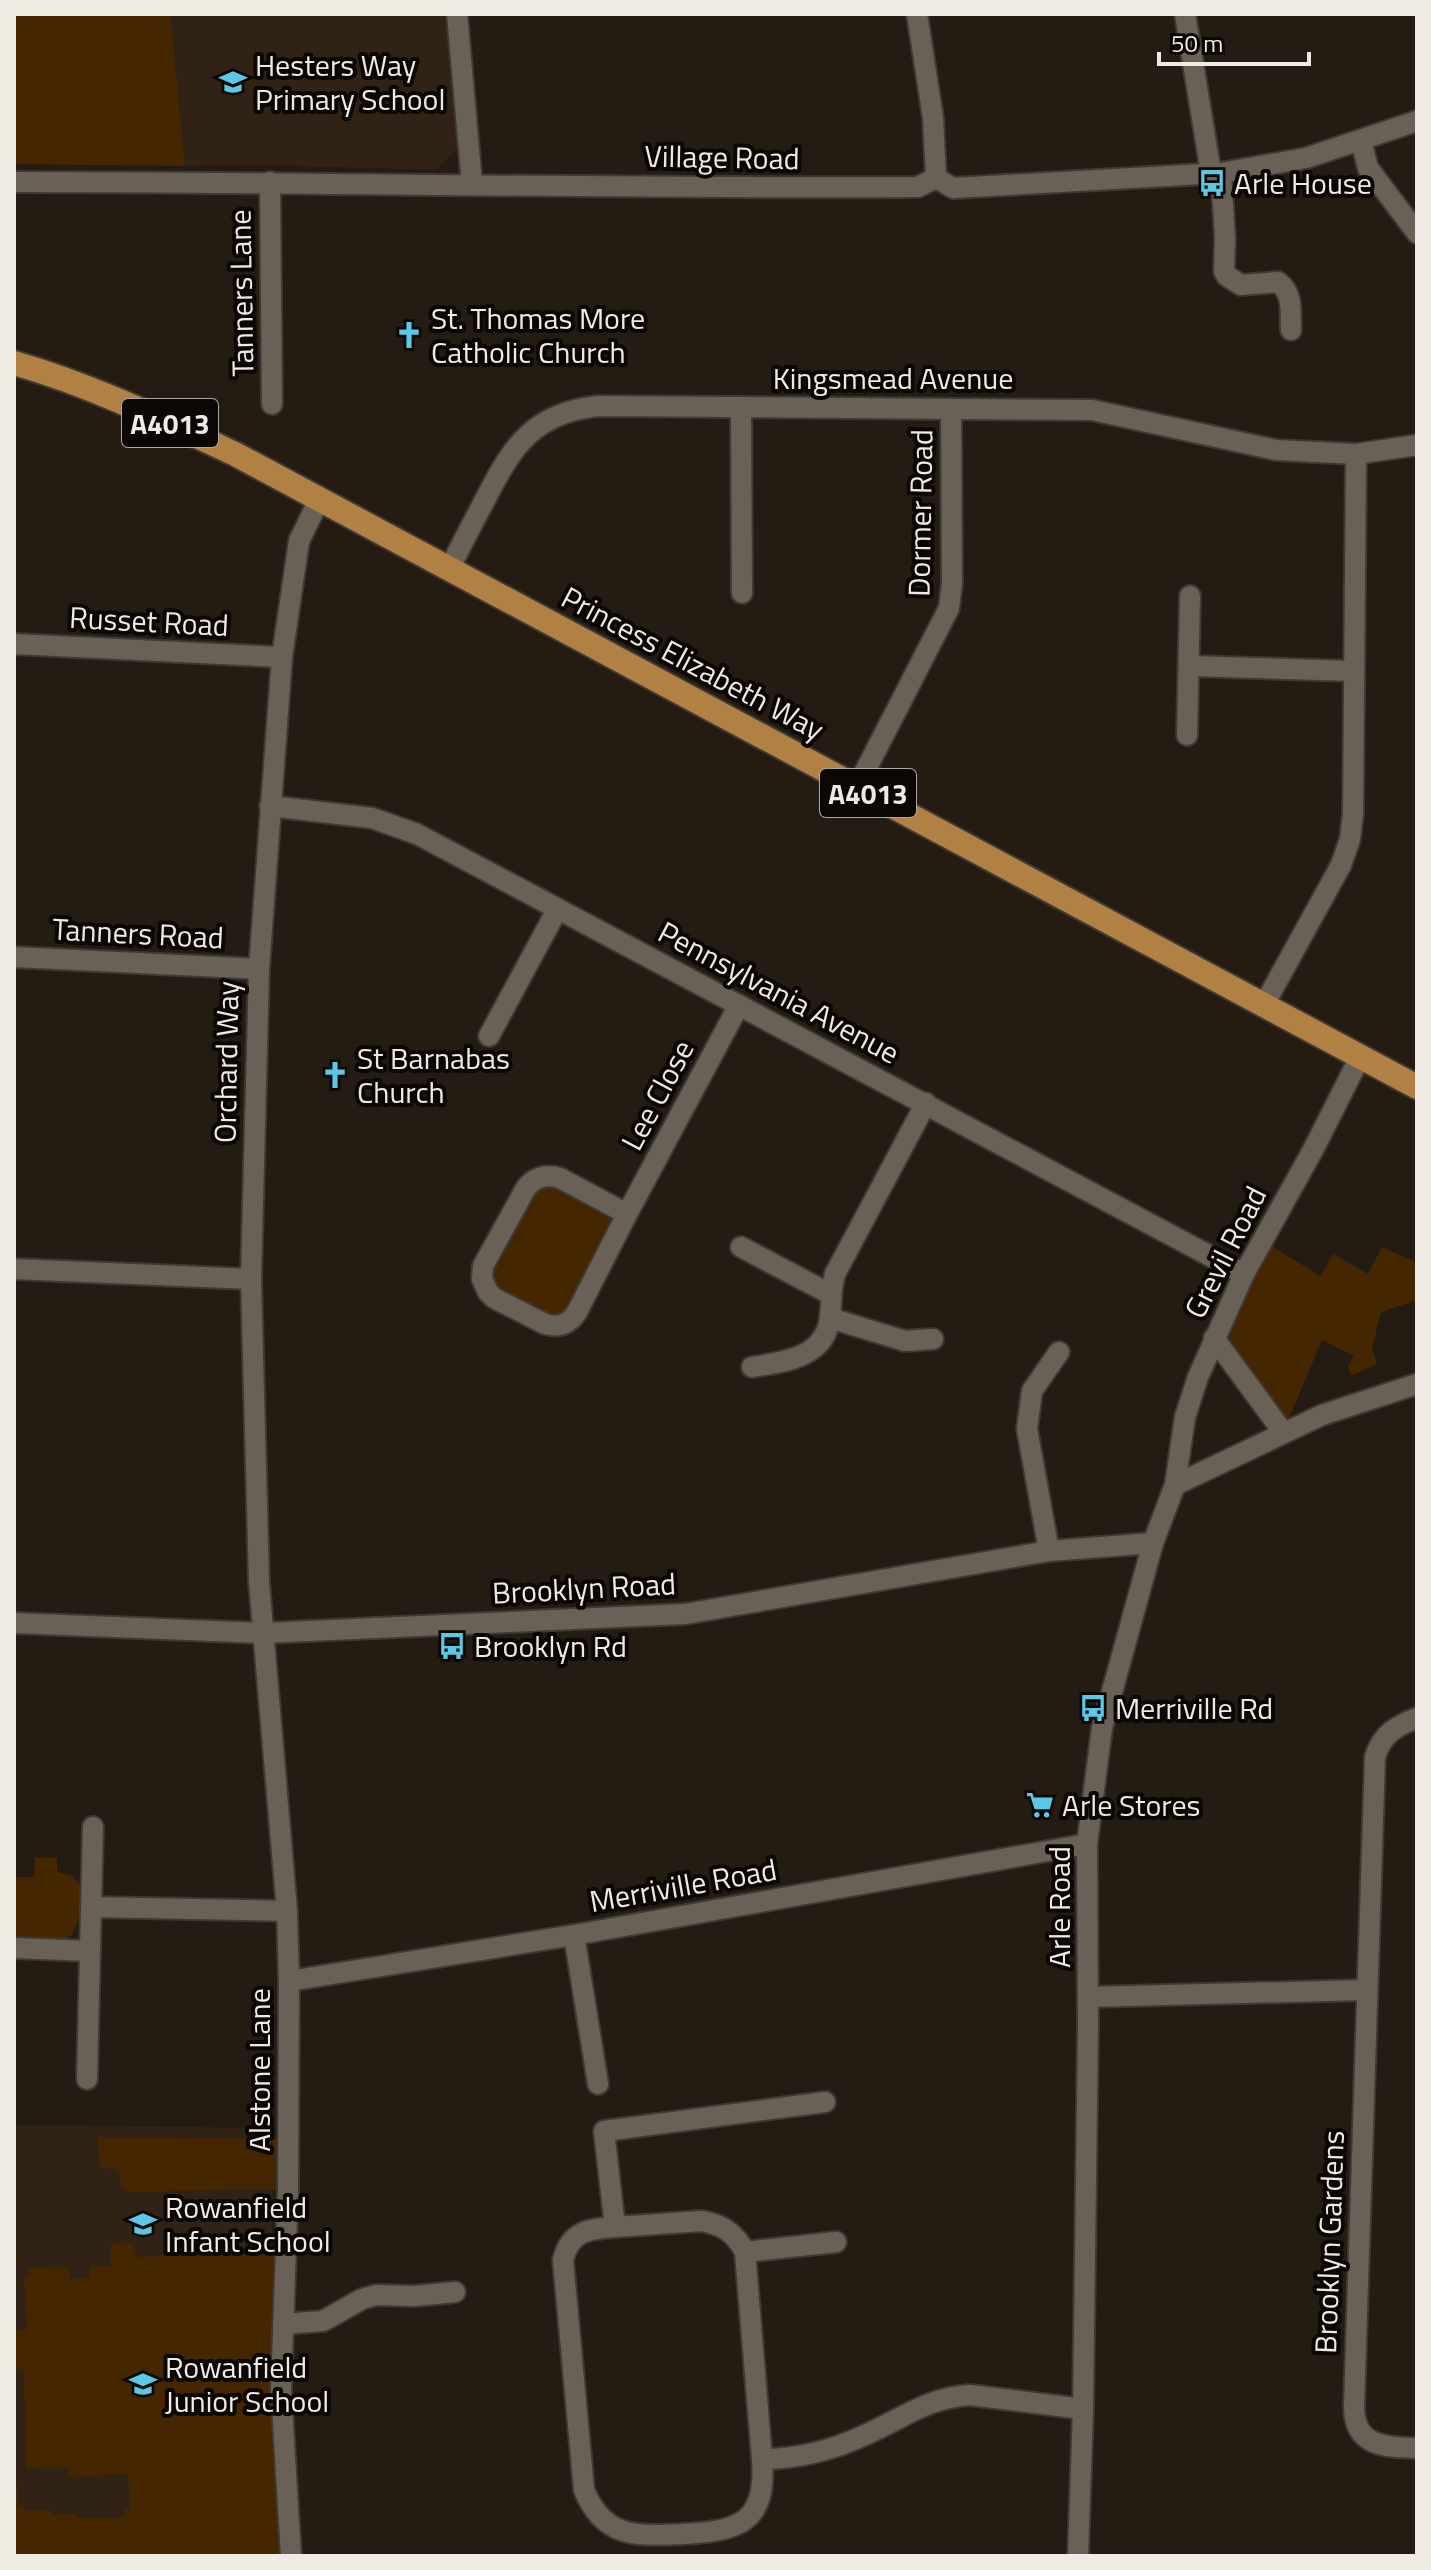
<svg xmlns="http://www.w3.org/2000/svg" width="1431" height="2570" font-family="'Titillium Web',sans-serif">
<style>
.built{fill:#302316}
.green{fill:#442700}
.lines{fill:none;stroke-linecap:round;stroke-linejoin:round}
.minor-casing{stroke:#3f3834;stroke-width:24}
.major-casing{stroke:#3f3834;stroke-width:28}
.minor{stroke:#6a6156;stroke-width:20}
.major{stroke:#b18143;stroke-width:24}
.labels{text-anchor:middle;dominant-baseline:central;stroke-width:8;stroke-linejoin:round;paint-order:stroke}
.shield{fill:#0a0704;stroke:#aba6a2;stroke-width:2}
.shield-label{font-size:28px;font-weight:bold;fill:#f0eae5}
.poi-label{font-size:30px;fill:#f0eae5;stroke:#0a0704;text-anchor:start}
.street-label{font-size:30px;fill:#f0eae5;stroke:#0a0704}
</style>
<rect width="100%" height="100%" fill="#241c13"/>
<!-- built -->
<g class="built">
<path d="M14,14h431l14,134 -23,22 -166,-5 -85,1 -171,-2z"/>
<path d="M14,2125l259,3 -1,129 6,284 -264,15z"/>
</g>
<!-- green -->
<g class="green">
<path d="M14,14h156l15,152 -171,-2z"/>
<path d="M537,1179l90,35 -63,110 -80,-38z"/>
<path d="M1263,1241l57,35 13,-22 35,20 14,-27 35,16v37l-36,12 -9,36 5,16 -26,12 -3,-11 6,-9 -32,-16 -39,92 -69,-94z"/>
<path d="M35,1857l22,1v14l14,3 10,11c-3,64 -9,55 -67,54v-63h20z"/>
<path d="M98,2137l191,2 -1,50 -162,3c-8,-6 -3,-14 -9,-22l-15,-2 -3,-4z"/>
<path d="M133,2243l2,14 151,-4 6,303h-278v-69l3,-1 1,19h5l1,6 27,-1 1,5 25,-1 1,4 45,-1 1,-8h6l-2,-35 -60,3 -1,-10 -41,1 -2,-99h-10l2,-38 11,-1 -3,-52h4v-10l40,-1 2,12 20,-1v-11l21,-1v-22z"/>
</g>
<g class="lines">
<!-- minor casing -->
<g class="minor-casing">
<g id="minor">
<path d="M457,14l15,170"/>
<path d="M917,14l16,104 3,60"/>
<path d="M1185,14l26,159"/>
<path d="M1361,141l7,27 49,65"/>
<path d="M1221,173l4,65 -1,33 3,5 14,9 37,-3c16,12 12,30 13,48"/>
<path d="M936,178l17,10 268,-15 85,-15 111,-37"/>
<path d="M14,182c301,0 603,7 904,5l18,-9"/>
<path d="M270,182l2,222"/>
<path d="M741,407l1,186"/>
<path d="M449,569c12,-23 24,-47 37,-71 27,-53 48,-85 112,-92l494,4 184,40 80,4 61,-9"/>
<path d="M14,644l268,13"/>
<path d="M1189,666l165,5"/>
<path d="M1187,735l3,-139"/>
<path d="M857,787l92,-179 3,-25 -1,-174"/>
<path d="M270,806l102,12 45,16 827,440"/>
<path d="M14,957l245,12"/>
<path d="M1264,1005l77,-140 9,-26 3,-25 3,-360"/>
<path d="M489,1036l68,-126"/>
<path d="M627,1214l-50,98c-8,12 -18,16 -32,12l-51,-26 -6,-6 -6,-13 1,-13 43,-78c9,-11 20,-14 34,-10l67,36 112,-209"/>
<path d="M741,1247l89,47"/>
<path d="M14,1269l237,10"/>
<path d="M830,1318l75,23 28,-2"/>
<path d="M1214,1338l69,94"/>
<path d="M752,1367c31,-5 74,-9 78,-50 2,-16 0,-26 5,-43l91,-171"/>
<path d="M1175,1485l147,-70 95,-31"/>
<path d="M1049,1551l-22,-122 5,-38 27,-39"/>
<path d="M14,1623l250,10 421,-19 364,-63 104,-8"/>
<path d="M1417,1718c-21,8 -35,16 -42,39l-21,649c0,41 31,41 63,42"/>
<path d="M92,1907l195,4"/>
<path d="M574,1935l24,149"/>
<path d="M14,1948l76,3 3,-124"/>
<path d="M289,1981l285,-46 513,-91"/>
<path d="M1088,1997l278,-7"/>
<path d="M87,2079l3,-128"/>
<path d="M615,2227c-27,2 -45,4 -52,33l21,230c20,49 53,46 99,44 56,-3 84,-11 79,-75 36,0 71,-9 103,-24 39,-17 61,-37 105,-40l113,14"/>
<path d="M745,2252l91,-10"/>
<path d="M283,2324l40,-3 39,-22 14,-4 39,1 40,-4"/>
<path d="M762,2459l-17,-207c-10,-19 -23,-28 -44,-31l-86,6 -11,-96 221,-29"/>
<path d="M291,2556l-10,-166 7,-201 1,-208 -2,-70 -28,-329 -8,-303 8,-310 23,-312 17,-116 20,-41"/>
<path d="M1078,2556l5,-147 5,-382 -1,-183 15,-116 51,-185 22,-58 10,-68 13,-40 46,-103 69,-124 47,-93"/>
</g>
</g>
<!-- major casing -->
<g class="major-casing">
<path id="major" d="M14,363c77,22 149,57 221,91l1182,633"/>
</g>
<!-- minor -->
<use href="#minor" class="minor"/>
<!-- major -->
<use href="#major" class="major"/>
</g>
<!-- icons -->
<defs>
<g id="school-bare" transform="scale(2.16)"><path d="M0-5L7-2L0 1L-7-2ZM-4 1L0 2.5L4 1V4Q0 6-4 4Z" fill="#5ac8e6" stroke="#0a0704" stroke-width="2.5" paint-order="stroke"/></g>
<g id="bus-bare" transform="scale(2.16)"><path d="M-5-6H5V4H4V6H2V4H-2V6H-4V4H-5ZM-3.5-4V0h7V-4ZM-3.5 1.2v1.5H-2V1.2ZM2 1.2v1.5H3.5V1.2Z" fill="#5ac8e6" stroke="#0a0704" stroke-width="2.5" paint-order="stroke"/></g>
<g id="church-bare" transform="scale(2.16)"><path d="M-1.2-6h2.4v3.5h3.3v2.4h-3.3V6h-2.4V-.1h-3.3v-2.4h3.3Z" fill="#5ac8e6" stroke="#0a0704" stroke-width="2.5" paint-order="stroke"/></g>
<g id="supermarket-bare" transform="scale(2.16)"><path d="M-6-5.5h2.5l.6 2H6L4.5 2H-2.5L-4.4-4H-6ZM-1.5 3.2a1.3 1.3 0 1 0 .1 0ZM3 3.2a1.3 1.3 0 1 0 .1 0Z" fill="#5ac8e6" stroke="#0a0704" stroke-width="2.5" paint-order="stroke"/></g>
</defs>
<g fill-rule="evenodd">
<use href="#school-bare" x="233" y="82"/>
<use href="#bus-bare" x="1212" y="183"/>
<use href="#church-bare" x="409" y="335"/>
<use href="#church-bare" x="335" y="1075"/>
<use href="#bus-bare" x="452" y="1646"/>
<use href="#bus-bare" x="1093" y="1708"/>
<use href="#supermarket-bare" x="1040" y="1805"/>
<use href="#school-bare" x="143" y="2224"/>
<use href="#school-bare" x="143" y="2384"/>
</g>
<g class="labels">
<!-- shield labels -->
<g class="shield">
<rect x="122" y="399" width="96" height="48" rx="6"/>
<rect x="820" y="769" width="96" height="48" rx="6"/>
</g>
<g class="shield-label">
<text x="170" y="423">A4013</text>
<text x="868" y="793">A4013</text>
</g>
<!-- poi labels -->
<g class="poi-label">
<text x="255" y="65">Hesters Way<tspan x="255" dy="34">Primary School</tspan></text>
<text x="1234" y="183">Arle House</text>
<text x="431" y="318">St. Thomas More<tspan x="431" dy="34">Catholic Church</tspan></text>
<text x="357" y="1058">St Barnabas<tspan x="357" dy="34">Church</tspan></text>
<text x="474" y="1646">Brooklyn Rd</text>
<text x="1115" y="1708">Merriville Rd</text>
<text x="1062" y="1805">Arle Stores</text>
<text x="165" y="2207">Rowanfield<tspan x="165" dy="34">Infant School</tspan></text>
<text x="165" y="2367">Rowanfield<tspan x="165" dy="34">Junior School</tspan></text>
</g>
<!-- street labels -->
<g class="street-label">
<text transform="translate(722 157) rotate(1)">Village Road</text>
<text transform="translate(241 293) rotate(-91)">Tanners Lane</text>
<text x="893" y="378">Kingsmead Avenue</text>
<text transform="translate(920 513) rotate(-89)">Dormer Road</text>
<text transform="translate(149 621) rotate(3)">Russet Road</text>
<text transform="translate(693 663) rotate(28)">Princess Elizabeth Way</text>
<text transform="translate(138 933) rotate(3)">Tanners Road</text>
<text transform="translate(779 992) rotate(28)">Pennsylvania Avenue</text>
<text transform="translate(226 1062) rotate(-89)">Orchard Way</text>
<text transform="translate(657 1095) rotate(-62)">Lee Close</text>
<text transform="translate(1225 1252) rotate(-63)">Grevil Road</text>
<text transform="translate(584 1588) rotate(-3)">Brooklyn Road</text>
<text transform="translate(683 1885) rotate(-10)">Merriville Road</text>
<text transform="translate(1059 1907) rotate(-90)">Arle Road</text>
<text transform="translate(259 2070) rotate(-90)">Alstone Lane</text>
<text transform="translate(1329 2242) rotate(-88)">Brooklyn Gardens</text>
</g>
</g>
<!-- border -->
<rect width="1431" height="2570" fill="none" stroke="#f0eae5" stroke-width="32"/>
<!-- scale -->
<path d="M1159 52v12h150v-12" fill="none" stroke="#f0eae5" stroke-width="4"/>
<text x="1171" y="52" font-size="24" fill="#f0eae5" stroke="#0a0704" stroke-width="6" paint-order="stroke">50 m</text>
</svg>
